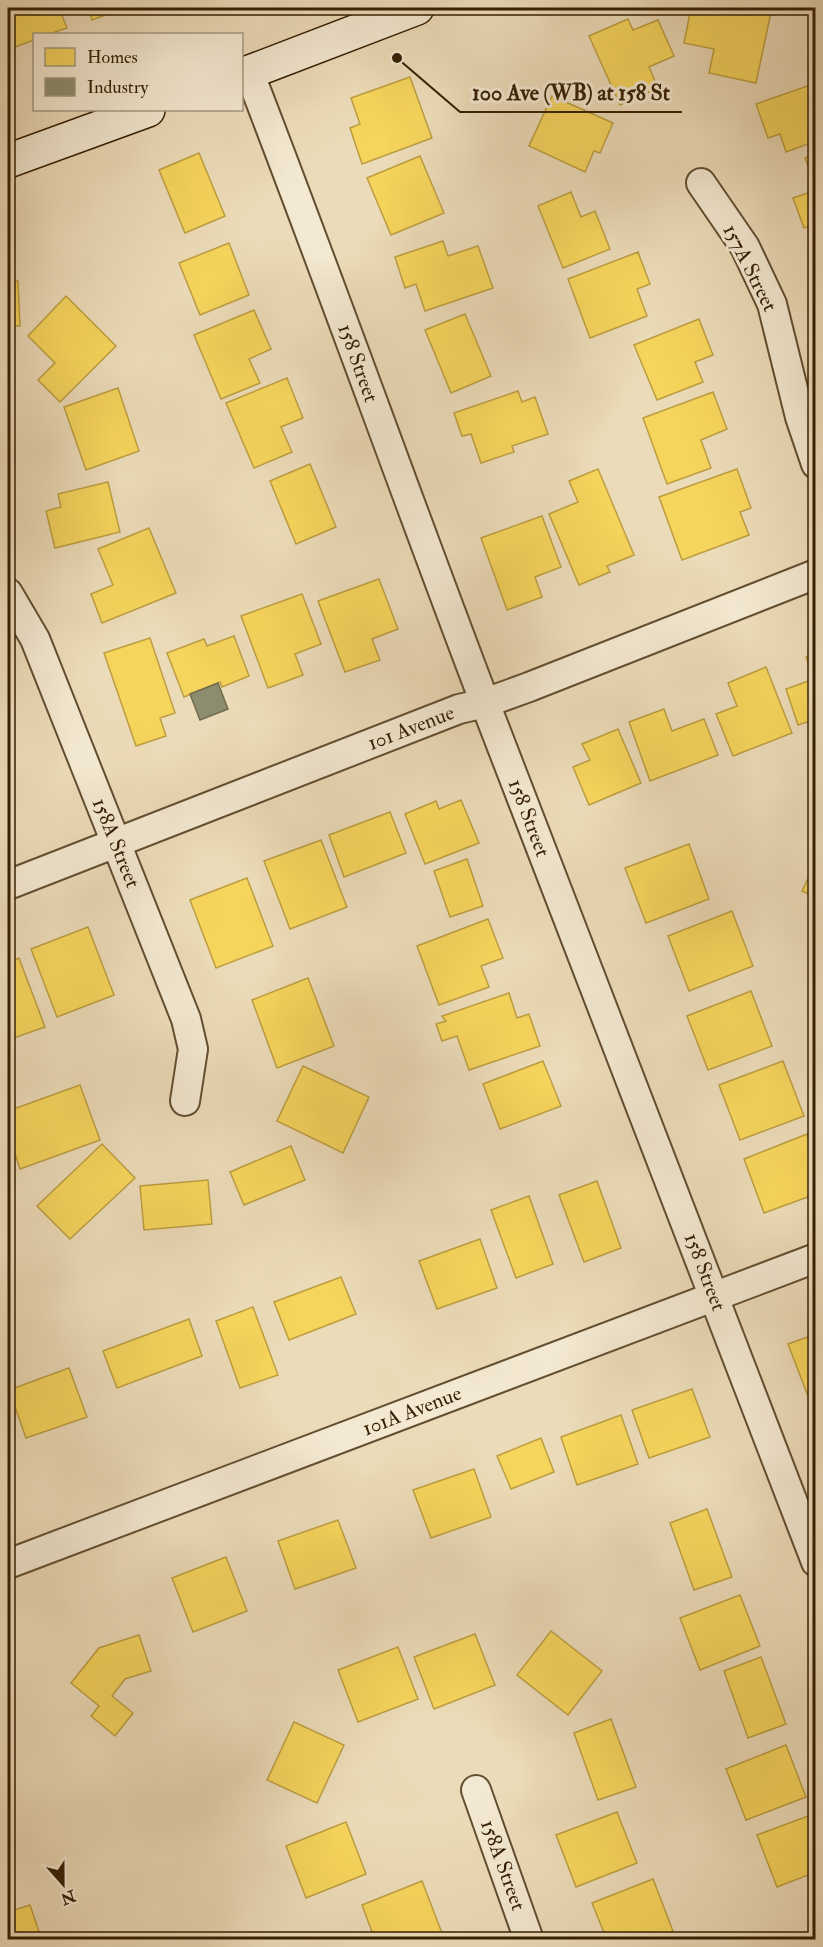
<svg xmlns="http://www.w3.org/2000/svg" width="823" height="1947" font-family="'IM FELL Double Pica',serif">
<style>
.homes{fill:#f6d55c;stroke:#bc9e41;stroke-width:1.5}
.industry{fill:#8c8c6e;stroke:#726b4e;stroke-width:1.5}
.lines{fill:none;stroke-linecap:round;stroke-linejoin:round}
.minor-casing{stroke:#634e30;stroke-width:32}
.secondary-casing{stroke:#351f03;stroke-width:36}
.minor{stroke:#f3e8d1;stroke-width:28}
.secondary{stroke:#f3e8d1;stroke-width:33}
.labels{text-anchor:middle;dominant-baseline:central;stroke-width:6;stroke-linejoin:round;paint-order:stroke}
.street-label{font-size:21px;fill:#351f03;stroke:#f3e8d1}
.leader{fill:none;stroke:#351f03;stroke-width:2}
.callout-dot{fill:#351f03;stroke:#f3e8d1;stroke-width:2}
.callout-label{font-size:22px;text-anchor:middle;font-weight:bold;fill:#351f03;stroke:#f3e8d1;stroke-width:6;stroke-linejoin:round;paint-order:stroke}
</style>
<rect width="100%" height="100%" fill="#ecdbb8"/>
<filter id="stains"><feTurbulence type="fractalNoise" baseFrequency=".00333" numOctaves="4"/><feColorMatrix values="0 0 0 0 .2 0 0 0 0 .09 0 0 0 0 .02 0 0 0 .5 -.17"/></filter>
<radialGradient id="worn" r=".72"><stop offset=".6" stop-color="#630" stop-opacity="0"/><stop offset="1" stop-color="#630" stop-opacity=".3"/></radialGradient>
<!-- homes -->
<g class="homes">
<path d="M8,8h51l8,20 -18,6h-15v6l-19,7 -7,-19z"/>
<path d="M88,8h36l-32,12z"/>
<path d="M691,8h58l22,4 -15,71 -47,-10 5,-24 -30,-6z"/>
<path d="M628,19l5,11 25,-10 16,36 -25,11 9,21 -38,17 -31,-69z"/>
<path d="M410,77l22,61 -70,26 -12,-36 10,-4 -9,-26z"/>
<path d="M816,83v58l-30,11 -6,-18 -12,4 -12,-34z"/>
<path d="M552,96l61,27 -13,30 -6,-2 -9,21 -56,-26z"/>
<path d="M199,153l26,63 -40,17 -26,-63z"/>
<path d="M816,154v33l-11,-29z"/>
<path d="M420,156l24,57 -53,22 -24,-57z"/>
<path d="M816,190v34l-12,4 -11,-30z"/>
<path d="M571,192l10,25 14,-6 15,38 -47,19 -25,-62z"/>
<path d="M443,241l5,15 30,-10 15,42 -68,23 -9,-27 -11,4 -10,-31z"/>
<path d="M229,243l20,52 -49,20 -21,-52z"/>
<path d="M638,252l12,32 -13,5 10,27 -57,22 -22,-59z"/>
<path d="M8,281h10l2,45h-12z"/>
<path d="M66,296l50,50 -56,56 -22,-22 17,-17 -27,-27z"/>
<path d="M254,310l17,39 -22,10 11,24 -39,16 -27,-64z"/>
<path d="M465,314l26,62 -40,17 -26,-63z"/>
<path d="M699,319l14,36 -18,7 8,20 -46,18 -23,-55z"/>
<path d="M287,378l16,40 -22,9 11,25 -38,16 -28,-65z"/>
<path d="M118,388l21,63 -53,19 -22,-63z"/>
<path d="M518,391l4,11 13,-5 13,37 -36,12 2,6 -33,11 -10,-29 -9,2 -8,-23z"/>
<path d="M713,392l14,37 -26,11 10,28 -44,16 -24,-66z"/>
<path d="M310,464l26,63 -40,17 -26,-63z"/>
<path d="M598,469l36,86 -27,11 3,6 -31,13 -30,-71 29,-12 -9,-21z"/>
<path d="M737,469l14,39 -11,4 9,23 -67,25 -23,-63z"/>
<path d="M108,482l12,50 -65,16 -9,-37 15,-4 -3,-13z"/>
<path d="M542,516l19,51 -26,10 7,20 -35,13 -26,-72z"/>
<path d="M149,528l27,65 -74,30 -11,-29 22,-9 -15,-36z"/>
<path d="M379,579l19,50 -26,10 8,21 -35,12 -27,-71z"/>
<path d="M302,594l19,50 -26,10 8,21 -35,13 -27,-72z"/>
<path d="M234,636l15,40 -27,11 -2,-5 -36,15 -17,-44 37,-14 3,7z"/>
<path d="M150,638l25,75 -15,5 6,18 -30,10 -32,-93z"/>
<path d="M816,654v65l-18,6 -12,-36 28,-10 -8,-22z"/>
<path d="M766,667l26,66 -59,23 -17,-42 21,-8 -9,-23z"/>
<path d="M664,709l8,22 32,-12 14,36 -68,26 -21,-59z"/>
<path d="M618,729l23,54 -52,22 -16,-38 17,-7 -8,-16z"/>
<path d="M461,800l18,43 -54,21 -20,-50 31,-13 3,8z"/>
<path d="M390,812l16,41 -62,24 -15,-42z"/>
<path d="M321,840l26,67 -57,22 -26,-68z"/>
<path d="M689,844l20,55 -63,24 -21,-55z"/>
<path d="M467,859l16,47 -33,11 -16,-46z"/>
<path d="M816,862v35l-14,-6z"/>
<path d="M247,878l26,68 -57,22 -26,-68z"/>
<path d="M732,911l21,55 -64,25 -21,-55z"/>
<path d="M488,919l15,39 -22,8 8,21 -50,18 -22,-59z"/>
<path d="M88,927l26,68 -57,22 -26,-68z"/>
<path d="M19,958l26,69 -37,13v-77z"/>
<path d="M308,978l26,68 -57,22 -25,-68z"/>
<path d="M751,991l21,55 -64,24 -21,-54z"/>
<path d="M509,993l8,25 12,-4 11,32 -71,24 -12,-34 -15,5 -6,-17 10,-3 -4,-5z"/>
<path d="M543,1061l18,45 -61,23 -17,-45z"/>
<path d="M783,1061l21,55 -64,24 -21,-55z"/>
<path d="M303,1066l66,31 -26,56 -66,-32z"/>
<path d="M80,1085l20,55 -80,29 -12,-36v-22z"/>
<path d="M807,1134l9,22v38l-52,19 -20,-54z"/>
<path d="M102,1144l33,34 -65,61 -33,-33z"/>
<path d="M291,1146l14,34 -61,25 -14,-33z"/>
<path d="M208,1180l4,44 -68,6 -4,-44z"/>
<path d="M597,1181l24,67 -37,14 -25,-67z"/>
<path d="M529,1196l24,68 -37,14 -25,-68z"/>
<path d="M480,1239l17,49 -60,21 -18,-48z"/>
<path d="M341,1277l15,37 -67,26 -15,-38z"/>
<path d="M253,1307l25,68 -38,13 -24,-67z"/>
<path d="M189,1319l13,37 -85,32 -14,-37z"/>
<path d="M816,1334v83l-28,-73z"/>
<path d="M69,1368l18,49 -61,21 -17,-48z"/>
<path d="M692,1389l18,48 -61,21 -17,-48z"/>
<path d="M621,1415l17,49 -61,21 -16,-48z"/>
<path d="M541,1438l13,34 -43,17 -14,-33z"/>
<path d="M8,1452l5,14 -5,2z"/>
<path d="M474,1469l17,48 -60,21 -18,-48z"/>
<path d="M707,1509l25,68 -38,13 -24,-67z"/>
<path d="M338,1520l18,48 -61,21 -17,-48z"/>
<path d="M226,1557l21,54 -54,21 -21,-54z"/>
<path d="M740,1595l20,51 -60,24 -20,-52z"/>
<path d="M551,1631l51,40 -34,44 -51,-40z"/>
<path d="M475,1634l20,51 -61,24 -20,-52z"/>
<path d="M139,1635l12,36 -26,8 -13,17 21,17 -18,23 -24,-20 8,-10 -28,-23 28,-35z"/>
<path d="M398,1647l20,52 -60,23 -20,-52z"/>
<path d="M761,1657l25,67 -38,14 -24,-67z"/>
<path d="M611,1719l25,68 -38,13 -24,-67z"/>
<path d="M294,1722l50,23 -27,58 -50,-23z"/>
<path d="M786,1745l20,52 -60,23 -20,-51z"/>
<path d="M617,1812l20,51 -61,24 -20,-52z"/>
<path d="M816,1813v59l-39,15 -20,-52z"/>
<path d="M346,1822l20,52 -60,24 -20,-52z"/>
<path d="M653,1879l20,52 -22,9h-44l-15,-37z"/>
<path d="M422,1881l20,52 -17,7h-50l-13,-35z"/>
<path d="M30,1905l12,35h-34v-28z"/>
</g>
<!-- industry -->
<path class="industry" d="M218,683l10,26 -28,11 -10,-26z"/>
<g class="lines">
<!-- minor casing -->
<g class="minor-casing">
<g id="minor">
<path d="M249,72c81,209 156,421 236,631 109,287 222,572 331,859"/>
<path d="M701,183l44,64 27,57 28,113 16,47"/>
<path d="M8,593l27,46 151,380 7,30 -8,52"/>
<path d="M8,885l451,-176 26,-6 44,-16 287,-113"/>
<path d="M8,1564l808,-306"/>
<path d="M476,1790l53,150"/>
</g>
</g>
<!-- secondary casing -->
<g class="secondary-casing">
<g id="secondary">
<path d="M242,75l175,-67"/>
<path d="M8,161l140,-51"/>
</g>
</g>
<!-- minor -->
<use href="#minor" class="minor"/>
<!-- secondary -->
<use href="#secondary" class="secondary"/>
</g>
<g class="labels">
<!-- street labels -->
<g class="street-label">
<text transform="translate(750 268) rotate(63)">157A Street</text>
<text transform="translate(358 363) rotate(70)">158 Street</text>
<text transform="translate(411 728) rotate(-21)">101 Avenue</text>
<text transform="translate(529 818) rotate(69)">158 Street</text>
<text transform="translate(116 843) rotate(68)">158A Street</text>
<text transform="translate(705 1272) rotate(69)">158 Street</text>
<text transform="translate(412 1411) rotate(-21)">101A Avenue</text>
<text transform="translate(503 1865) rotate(70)">158A Street</text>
</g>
</g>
<!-- callouts -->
<path class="leader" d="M397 58L460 112H682"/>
<circle class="callout-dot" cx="397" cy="58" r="6"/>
<g class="callout-label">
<text x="571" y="100">100 Ave (WB) at 158 St</text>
</g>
<!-- margin -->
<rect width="823" height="1947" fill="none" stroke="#ecdbb8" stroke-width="30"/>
<rect x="9" y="9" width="805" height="1929" fill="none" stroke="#351f03" stroke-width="3"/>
<rect x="15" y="15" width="793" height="1917" fill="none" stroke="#351f03" stroke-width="1.5"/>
<!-- legend -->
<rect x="33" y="33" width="210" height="78" fill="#f3e8d1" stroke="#a7987f" stroke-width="1.5"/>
<rect x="45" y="48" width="30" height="18" fill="#f6d55c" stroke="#a7987f" stroke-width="1.5"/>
<text x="87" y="63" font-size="18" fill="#351f03">Homes</text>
<rect x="45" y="78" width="30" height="18" fill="#8c8c6e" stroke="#a7987f" stroke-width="1.5"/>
<text x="87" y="93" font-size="18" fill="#351f03">Industry</text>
<!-- north arrow -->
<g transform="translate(63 1884) rotate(159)" stroke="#f3e8d1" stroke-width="4.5" paint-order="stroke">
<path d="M0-4.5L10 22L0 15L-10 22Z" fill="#351f03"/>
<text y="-9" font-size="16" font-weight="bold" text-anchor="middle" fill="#351f03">N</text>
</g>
<rect width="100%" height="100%" filter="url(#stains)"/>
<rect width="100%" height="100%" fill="url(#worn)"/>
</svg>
